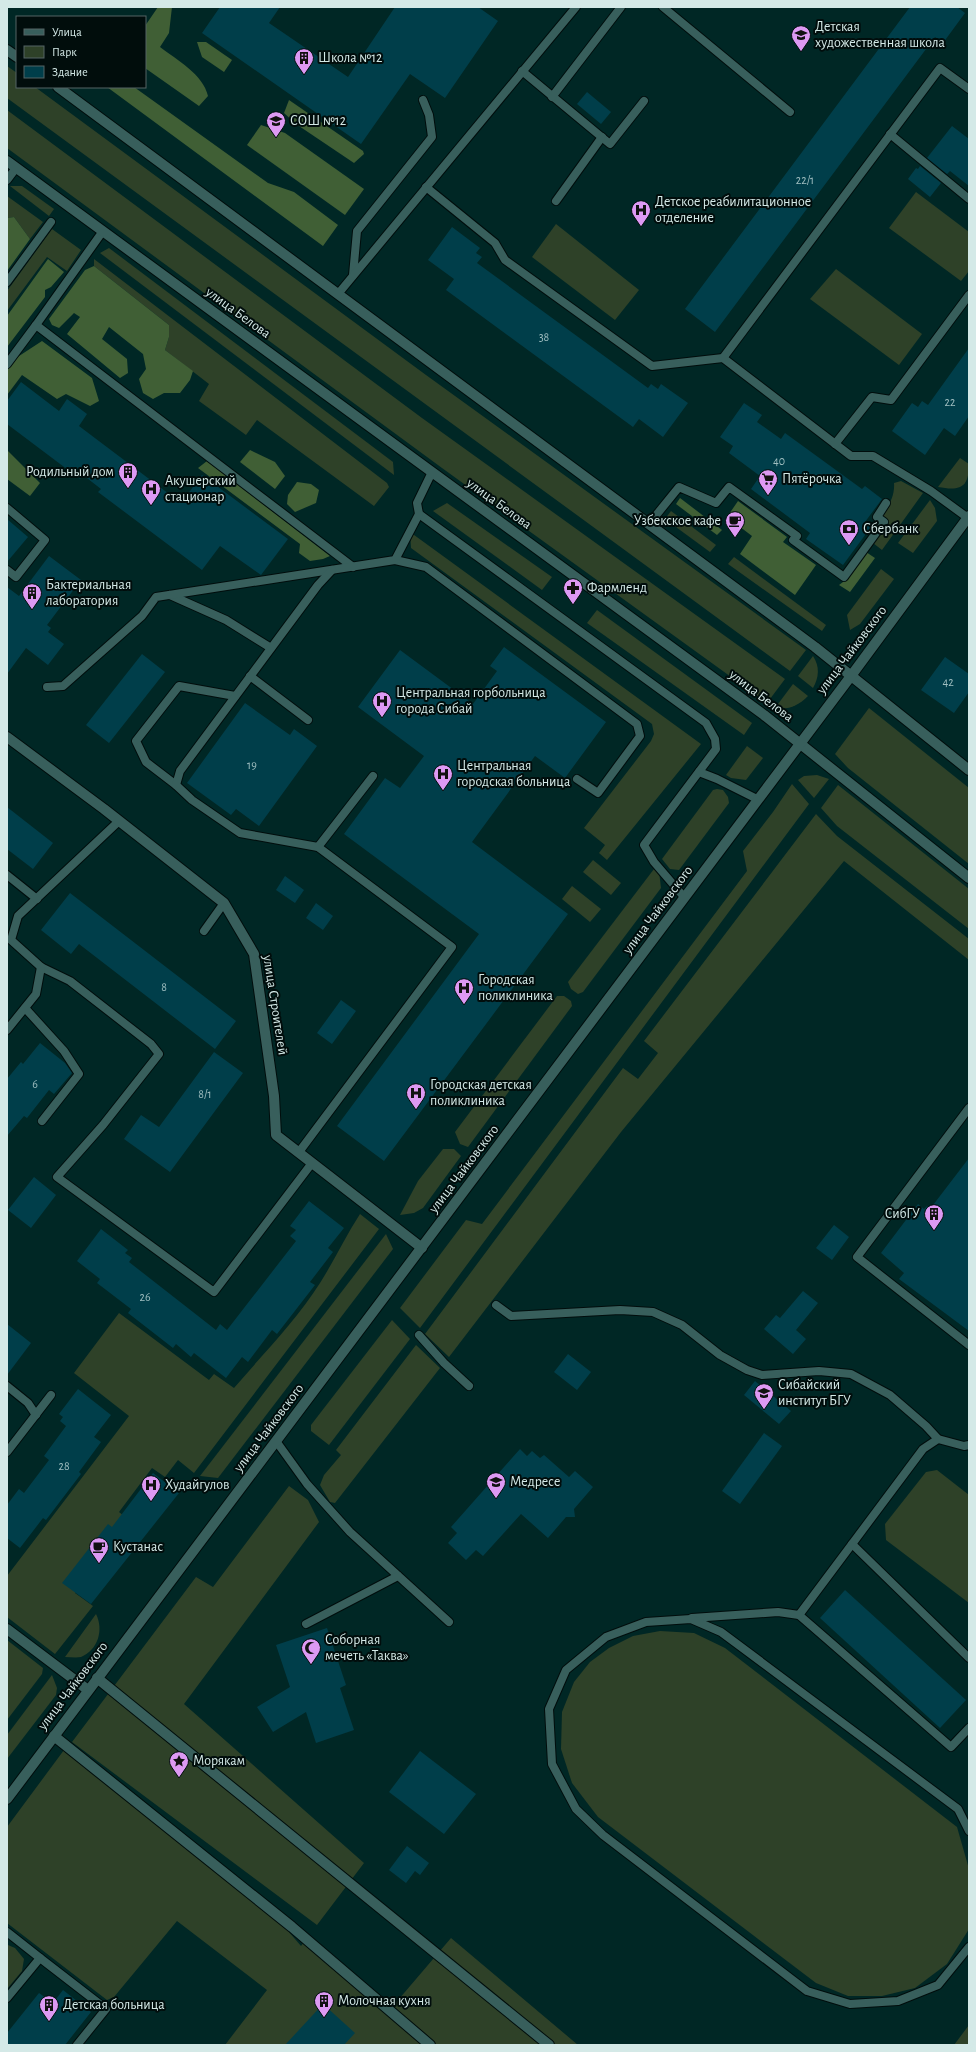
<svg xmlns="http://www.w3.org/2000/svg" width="976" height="2052" font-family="'Alegreya Sans',sans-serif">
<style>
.green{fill:#2e4128}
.forest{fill:#405f35}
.building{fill:#003e4a}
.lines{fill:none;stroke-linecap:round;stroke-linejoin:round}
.lane-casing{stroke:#000d0c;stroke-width:10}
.street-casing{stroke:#000d0c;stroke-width:12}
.secondary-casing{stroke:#000d0c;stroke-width:12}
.lane{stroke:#385f5c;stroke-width:8}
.street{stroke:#385f5c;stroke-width:10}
.secondary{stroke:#385f5c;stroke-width:10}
.labels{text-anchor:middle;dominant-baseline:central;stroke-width:4;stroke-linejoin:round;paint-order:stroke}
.number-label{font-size:12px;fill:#9fbec0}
.poi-label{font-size:14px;fill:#d4e9e7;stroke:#010d0c;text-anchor:start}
.street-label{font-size:14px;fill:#d4e9e7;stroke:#010d0c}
</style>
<rect width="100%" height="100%" fill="#002725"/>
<!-- green -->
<g class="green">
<path d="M7,66l10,7v14h18l391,288 380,275 -16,21 -783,-573z"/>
<path d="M7,110l415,308 363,261 -18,24 -325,-235 -435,-320z"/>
<path d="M10,186h12l32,23 -5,7z"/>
<path d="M916,192l53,40v39l-8,10 -72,-53z"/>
<path d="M7,196l36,26 -13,17 -16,-22 -7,1z"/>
<path d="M556,224l83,66 -24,30 -83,-63z"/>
<path d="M52,229l29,21 -14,21 -20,-14 -40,54v-20z"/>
<path d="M109,248l284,214 1,13 -294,-222z"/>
<path d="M94,259l293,224 2,4 -15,19 -117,-86 -11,15 -47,-34 10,-17 -44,-34 4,-13v-12l-75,-59z"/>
<path d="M836,269l86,65 -23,31 -89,-66z"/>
<path d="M960,458l9,6c0,24 -9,27 -31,23z"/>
<path d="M901,481l22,12 -41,57 -9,-7 16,-22 -8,-5c8,-10 14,-20 13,-33z"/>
<path d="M930,500l5,8 2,13 -24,32 -15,-10z"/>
<path d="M447,503l105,74 -10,13 -109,-79z"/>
<path d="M671,511l45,34 -6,7 -45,-33z"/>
<path d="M410,532l291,212 -94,116 -8,-7 6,-8 -21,-17 67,-87 3,-7 -2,-10 -241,-176z"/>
<path d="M734,557l92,68 -4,6 -94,-67z"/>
<path d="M881,569l13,10 -34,45 -10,6 -3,-15z"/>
<path d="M597,610l155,113 -8,12 -157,-112z"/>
<path d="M813,656c7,11 6,21 0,32l-15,-12z"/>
<path d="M793,684l15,12c-10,10 -19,14 -33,12z"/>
<path d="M869,708l100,80v76l-121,-96 -13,-14z"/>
<path d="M747,746l16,12 -17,22 -15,-2 -5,-3z"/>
<path d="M817,775l12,4 -15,19 -16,-18 6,-4z"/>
<path d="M792,784l17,20 -389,524 -20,-20 66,-88 16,4 265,-353 -4,-20 30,-39z"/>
<path d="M838,785l131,104v40l-132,-103 -16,-18z"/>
<path d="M717,789l6,1 5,7 1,6 -50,67 -9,-1 -8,-10 51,-69z"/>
<path d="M816,814l21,22 132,103v21l-125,-99 -223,271 -172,225 -24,-23 198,-266 15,11 20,-26 -14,-12z"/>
<path d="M593,860l28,23 -10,12 -28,-23z"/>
<path d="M654,869l5,2 2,17 -78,104 -5,2 -7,-5 -3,-7z"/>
<path d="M572,886l29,23 -11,13 -28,-23z"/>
<path d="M557,996h7l7,5 1,5 -104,141 -8,-3 -5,-12z"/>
<path d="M443,1149h11l7,7 -38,52 -9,5 -14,2 18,-34z"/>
<path d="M360,1214l19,15 -185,244 -16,-13 -13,17 -13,-9 -33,44 11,9 -55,72 18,13 -38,48 -48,-37v-41l122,-160 -55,-43 45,-60 90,67 5,-6 20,14c28,-33 62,-67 86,-105 14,-22 25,-46 40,-69z"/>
<path d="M386,1234l7,15 -175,229 -18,-2z"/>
<path d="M392,1320l18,19 -81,106 -18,-14v-6z"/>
<path d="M416,1345l24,23 -105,135 -5,-1 -10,-17 4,-10 17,-20 -5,-5z"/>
<path d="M937,1470l32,25v108l-83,-63 -1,-16 41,-52z"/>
<path d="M289,1486l19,14 11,22 -135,182 180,159 -47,62 -245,-183 124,-165 17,10z"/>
<path d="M96,1614c8,16 2,36 -15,43 -5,1 -11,0 -16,0z"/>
<path d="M660,1631l34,2 31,15 232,179 12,42v60l-22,35 -32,24 -33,8h-34l-32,-13 -218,-166 -26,-34 -11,-34 1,-37 12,-30 16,-20 19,-14 24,-12z"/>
<path d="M7,1640l36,28 -1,6 -35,46z"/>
<path d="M52,1675l5,13 -1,7 -49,64v-24z"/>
<path d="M64,1750l212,167 25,29 6,-8 86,68 58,-68 127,107h-353l42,-55 -90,-69 -63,76 -7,3 -100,-77v-96z"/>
<path d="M8,1945l7,3 9,11 -2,12 -15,18z"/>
<path d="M969,2025v20h-15z"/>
</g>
<!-- forest -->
<g class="forest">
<path d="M158,7h14l-3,26 -9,14c17,13 43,27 48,49l-9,10 -54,-38v-42z"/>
<path d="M197,42h9l26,18 -8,12 -22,-15z"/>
<path d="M107,87h27l134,96 26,9 44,33 -15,21z"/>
<path d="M289,100l74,51 1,3 -10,9 -58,-39 -12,-11z"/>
<path d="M261,125l24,8 79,56 -19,26 -98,-70z"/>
<path d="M14,217l16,22 -23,32v-53z"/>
<path d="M48,259l16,13 -13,15 -6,3v7l-38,50v-31z"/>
<path d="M94,266l75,59v12l-4,13 28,21 -3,9 -10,13h-16l-11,6 -10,-6 -4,-14 7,-10 -3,-15 -34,-27 -7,12 25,20 1,14 -8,5 -53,-44 13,-17 -6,-4 -15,15 -7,-3 -3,-6 36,-49z"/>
<path d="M42,341l50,37 7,23 -9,5 -24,-12 -9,5 -35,-24 -15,20v-25l9,-12z"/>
<path d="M7,450l33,33 -10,13 -23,-17z"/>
<path d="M250,450l25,12 10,14 -10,13 -35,-27z"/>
<path d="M207,461l123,95 -7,3 -13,2 -11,-8 1,-9 -102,-76z"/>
<path d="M297,482l14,2 8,6 -3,13 -21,9 -8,-8 1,-9z"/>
<path d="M680,498l42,32 -5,5 -41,-31z"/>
<path d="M738,501l49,36 -4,5 33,23 -21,30 -55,-41 12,-18 -25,-19z"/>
<path d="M866,552l9,6 -25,34 -11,-7 8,-6z"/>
</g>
<!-- building -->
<g class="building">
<path d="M220,7h60l-11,16 79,54 47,-70h83l20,14 -53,77 -35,-24 -49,70 -159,-111z"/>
<path d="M910,7h47l8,6 -22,30 -8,-6 -220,295 -30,-23z"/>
<path d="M587,92l24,20 -10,12 -24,-20z"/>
<path d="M952,126l17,13v47l-19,-15 -3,3 -20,-16z"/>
<path d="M920,166l21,17 -11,14 -22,-18 8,-11 2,1z"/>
<path d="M452,227l28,21 -4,5 6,4 -5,6 171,125 3,-4 7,5 3,-5 27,19 -25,34 -24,-18 -6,8 -187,-137 8,-11 -26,-19z"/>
<path d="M969,348v68l-14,20 -11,-8 -19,27 -33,-24 20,-28 6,4 4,-6 6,4z"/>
<path d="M21,382l38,29 8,-12 20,15 -8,12 102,77 21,-28 86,64 -27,36 -41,-29 -18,24 -104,-78 3,-3 -18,-14 -3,4 -73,-55v-23z"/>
<path d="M744,403l18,12 -5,7 24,17 4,-6 77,56 3,-3 17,13 -17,23 6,5 -28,38 -37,-26 4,-6 -59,-44 9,-13 -31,-23 4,-7 -13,-9z"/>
<path d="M7,519l21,18 -21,25z"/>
<path d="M49,556l32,24 -34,45 4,3 -3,4 16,12 -16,21 -22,-17 -19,26v-87l12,9z"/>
<path d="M504,647l102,75 -41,56 -30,-22 -63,86 96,72 -184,247 -47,-35 142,-192 -135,-100 41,-56 15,10 24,-32 -66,-49 42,-57 73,54 24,-33 -7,-5z"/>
<path d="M142,654l23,18 -56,71 -23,-18z"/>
<path d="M945,657l24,17v18l-15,21 -33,-23z"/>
<path d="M245,703l45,32 4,-6 23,17 -58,80 -23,-17 -5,6 -44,-32z"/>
<path d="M7,807l46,36 -20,26 -26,-20z"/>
<path d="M285,876l19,14 -9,13 -19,-13z"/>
<path d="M70,893l166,128 -21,28 -136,-105 -8,10 -30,-24z"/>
<path d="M316,903l17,13 -10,14 -17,-12z"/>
<path d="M341,1000l15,11 -24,33 -15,-11z"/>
<path d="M40,1043l25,20 7,10 -18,21 -5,-4 -22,28 -3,-2 -17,20v-57l14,-17 2,2z"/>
<path d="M214,1052l29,21 -73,99 -46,-33 17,-24 18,12z"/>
<path d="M969,1158v173l-70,-52 5,-6 -23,-20 37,-49 6,5 3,-3 3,3z"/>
<path d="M34,1177l22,18 -25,33 -23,-18z"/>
<path d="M309,1201l35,27 -16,20 5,4 -23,30 5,3 -38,49 -5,-4 -24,32 -6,-5 -16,21 -32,-25 -3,4 -15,-13 -3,4 -45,-35 3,-4 -34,-26 3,-4 -23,-18 24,-32 27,21 -3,3 7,5 -3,4 87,68 4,-6 7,6 69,-89 -6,-5 6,-6 -6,-4z"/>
<path d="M834,1225l15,12 -17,23 -16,-12z"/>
<path d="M803,1291l15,12 -22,27 10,9 -13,15 -29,-25 12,-14 4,3z"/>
<path d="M7,1324l24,19 -24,32z"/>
<path d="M568,1354l23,18 -14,18 -23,-18z"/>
<path d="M755,1381l36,30 -12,13 -35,-29z"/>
<path d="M78,1389l33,26 -17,22 7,5 -22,30 2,2 -35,46 -3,-2 -23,30 -13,-10v-33l12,-16 5,4 25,-33 -5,-4 22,-30 -6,-5 3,-4 -4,-3z"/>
<path d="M764,1433l18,13 -42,58 -18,-13z"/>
<path d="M520,1449l7,7 5,-5 8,7 4,-3 25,22 6,-6 18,16 -19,22 1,8h-9l-18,21 -27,-24 -38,42 -7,-6 -10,10 -18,-17 9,-10 -6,-6z"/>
<path d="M153,1473l26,20 -88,111 -29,-21 46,-59 4,3z"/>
<path d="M845,1590l121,110 -26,28 -120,-110z"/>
<path d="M327,1628l19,57 -6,3 14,42 -38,13 -10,-31 -33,20 -16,-25 33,-20 -14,-42z"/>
<path d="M420,1751l56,43 -32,40 -55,-42z"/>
<path d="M407,1846l22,17 -9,12 -5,-4 -9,12 -17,-13z"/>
<path d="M63,1990l28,22 -26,33h-58v-12l32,-40 14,10z"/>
<path d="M323,2004l32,29 -11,12h-59z"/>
</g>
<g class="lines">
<!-- lane casing -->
<g class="lane-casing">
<g id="lane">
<path d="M663,7l127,105"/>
<path d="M522,71l88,73 34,-43"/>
<path d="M552,97l69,-90"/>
<path d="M890,134l79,65"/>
<path d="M7,180l9,-12"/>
<path d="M426,187l69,56 10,17 147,106 71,-8 128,98h22l58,35 37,27"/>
<path d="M556,201l46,-64"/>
<path d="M103,231l-67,94 317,242"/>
<path d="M353,275l4,-44 75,-94 -3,-22 -6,-15"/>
<path d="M7,282l44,-60"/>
<path d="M338,294l238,-287"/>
<path d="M723,358l217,-290 29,21"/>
<path d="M7,364l29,-39"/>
<path d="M835,444l37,-47 19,3 78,-105"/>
<path d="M7,508l38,32 -29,37 -9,-7"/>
<path d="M419,514l287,209 9,16 1,10 -72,96 10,17 30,35"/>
<path d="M649,524l30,-37 37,16 13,-16 68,49 -4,4 51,37 40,-55 -7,-5 9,-14"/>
<path d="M395,560l31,7 211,157 3,12 -42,57 -21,-14"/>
<path d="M170,595l56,25 45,28"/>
<path d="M250,676l58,44"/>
<path d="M47,687l16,-1 79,-70 14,-19 239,-37 24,-46 -2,-11 15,-31"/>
<path d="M699,772l18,7 40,20"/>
<path d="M176,785l-30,-23 -10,-21 43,-55 56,10"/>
<path d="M119,821l-101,95 -7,24 30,27 29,14 81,63 8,10 -56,71 -46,52 157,115 98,-129"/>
<path d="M318,847l55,-71"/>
<path d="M7,875l30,24"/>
<path d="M204,931l20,-28"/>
<path d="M25,1008l39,43 15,23 -37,47"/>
<path d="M7,1030l29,-36 5,-27"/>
<path d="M969,1108l-112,149 112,88"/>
<path d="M299,1152l153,-205 -134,-100 -78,-14 -48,-33 -16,-15 4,-14 138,-186 14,-15"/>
<path d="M496,1305l15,11 109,-6 33,2 29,13 38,30 27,15 15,5 57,-4 32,3 39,21 36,31 12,13 26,7 5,-1"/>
<path d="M419,1335l25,28 25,23"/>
<path d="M7,1386l21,17 8,12"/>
<path d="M938,1439l-15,10 -124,166 152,132 18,-19"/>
<path d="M276,1441l31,43 43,48 99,90"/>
<path d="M7,1452l44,-57"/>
<path d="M852,1544l117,114"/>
<path d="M692,1618l86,-6 21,3"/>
<path d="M306,1624l92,-48"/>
<path d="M969,1831l-11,-22 -237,-177 -30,-13 -45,3 -40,15 -40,33 -17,39 3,55 24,45 27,26 204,156 43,13 48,-3 40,-16 31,-38"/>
<path d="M7,1932l33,26 -33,40"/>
<path d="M40,1958l66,51 -29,36"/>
</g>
</g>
<!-- street casing -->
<g class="street-casing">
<g id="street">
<path d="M7,737l97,72 120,94 30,51 20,142 2,39 146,113"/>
<path d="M7,1629l81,61"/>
<path d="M97,1678l452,367"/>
<path d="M54,1736l238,191 138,118"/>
</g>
</g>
<!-- secondary casing -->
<g class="secondary-casing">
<g id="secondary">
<path d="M7,50l10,7"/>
<path d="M58,87l757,560 154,123"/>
<path d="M7,161l757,554 205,163"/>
<path d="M7,1799l844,-1123 118,-160"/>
</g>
</g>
<!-- lane -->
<use href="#lane" class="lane"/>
<!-- street -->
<use href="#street" class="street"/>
<!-- secondary -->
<use href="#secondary" class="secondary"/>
</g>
<!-- icons -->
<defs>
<g id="school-pin" transform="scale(1)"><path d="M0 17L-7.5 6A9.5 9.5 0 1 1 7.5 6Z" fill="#dd99f3" stroke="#010d0c"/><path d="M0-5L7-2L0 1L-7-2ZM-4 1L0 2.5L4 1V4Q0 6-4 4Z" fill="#111"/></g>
<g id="building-pin" transform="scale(1)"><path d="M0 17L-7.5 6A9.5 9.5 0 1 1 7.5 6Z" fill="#dd99f3" stroke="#010d0c"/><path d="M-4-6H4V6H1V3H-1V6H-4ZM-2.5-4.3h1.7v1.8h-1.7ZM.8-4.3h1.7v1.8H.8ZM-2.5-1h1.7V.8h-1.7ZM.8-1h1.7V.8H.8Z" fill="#111"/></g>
<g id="hospital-pin" transform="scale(1)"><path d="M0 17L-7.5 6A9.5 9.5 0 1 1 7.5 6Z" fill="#dd99f3" stroke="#010d0c"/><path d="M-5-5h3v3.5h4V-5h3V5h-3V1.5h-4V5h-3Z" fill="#111"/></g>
<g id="supermarket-pin" transform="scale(1)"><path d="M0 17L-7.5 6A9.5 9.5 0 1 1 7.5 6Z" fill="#dd99f3" stroke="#010d0c"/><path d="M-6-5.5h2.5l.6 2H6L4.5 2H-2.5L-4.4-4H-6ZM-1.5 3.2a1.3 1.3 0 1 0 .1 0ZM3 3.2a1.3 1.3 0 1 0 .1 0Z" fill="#111"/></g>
<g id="cafe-pin" transform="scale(1)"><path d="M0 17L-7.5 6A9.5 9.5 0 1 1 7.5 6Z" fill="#dd99f3" stroke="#010d0c"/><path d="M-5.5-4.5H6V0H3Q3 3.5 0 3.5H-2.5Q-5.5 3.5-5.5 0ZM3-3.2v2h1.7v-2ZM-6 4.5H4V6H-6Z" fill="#111"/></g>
<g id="bank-pin" transform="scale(1)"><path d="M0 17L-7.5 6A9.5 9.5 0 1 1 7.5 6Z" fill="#dd99f3" stroke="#010d0c"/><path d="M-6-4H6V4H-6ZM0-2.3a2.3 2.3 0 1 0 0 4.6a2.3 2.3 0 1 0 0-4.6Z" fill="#111"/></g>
<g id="pharmacy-pin" transform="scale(1)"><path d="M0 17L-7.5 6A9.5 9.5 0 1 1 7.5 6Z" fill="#dd99f3" stroke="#010d0c"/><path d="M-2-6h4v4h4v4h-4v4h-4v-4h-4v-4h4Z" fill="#111"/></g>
<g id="university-pin" transform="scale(1)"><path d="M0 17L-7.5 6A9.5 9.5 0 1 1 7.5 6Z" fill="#dd99f3" stroke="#010d0c"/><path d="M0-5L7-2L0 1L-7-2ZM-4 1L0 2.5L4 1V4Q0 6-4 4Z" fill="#111"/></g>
<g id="mosque-pin" transform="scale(1)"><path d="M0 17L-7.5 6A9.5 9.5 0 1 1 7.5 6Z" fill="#dd99f3" stroke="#010d0c"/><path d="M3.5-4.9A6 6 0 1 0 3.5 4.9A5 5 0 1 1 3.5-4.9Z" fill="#111"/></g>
<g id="sight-pin" transform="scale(1)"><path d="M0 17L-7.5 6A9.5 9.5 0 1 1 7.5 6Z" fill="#dd99f3" stroke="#010d0c"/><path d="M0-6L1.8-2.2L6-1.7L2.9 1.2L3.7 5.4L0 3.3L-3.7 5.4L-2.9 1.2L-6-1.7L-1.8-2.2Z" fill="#111"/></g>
</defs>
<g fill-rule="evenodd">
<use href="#school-pin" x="801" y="35"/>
<use href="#building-pin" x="304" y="58"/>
<use href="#school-pin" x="276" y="121"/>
<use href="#hospital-pin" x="641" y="210"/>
<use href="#building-pin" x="128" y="472"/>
<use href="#supermarket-pin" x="768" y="479"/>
<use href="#hospital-pin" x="151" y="489"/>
<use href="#cafe-pin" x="735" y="521"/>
<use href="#bank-pin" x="849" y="529"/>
<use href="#pharmacy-pin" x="573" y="588"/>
<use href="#building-pin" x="32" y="593"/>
<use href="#hospital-pin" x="382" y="701"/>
<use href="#hospital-pin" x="443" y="774"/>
<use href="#hospital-pin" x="464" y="988"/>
<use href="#hospital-pin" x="416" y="1093"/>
<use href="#building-pin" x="934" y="1214"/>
<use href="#university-pin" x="764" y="1393"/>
<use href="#school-pin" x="496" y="1482"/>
<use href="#hospital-pin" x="151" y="1485"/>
<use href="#cafe-pin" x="99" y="1547"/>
<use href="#mosque-pin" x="311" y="1648"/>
<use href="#sight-pin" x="179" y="1761"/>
<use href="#building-pin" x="324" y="2001"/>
<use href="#building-pin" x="49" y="2005"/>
</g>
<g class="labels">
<!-- number labels -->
<g class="number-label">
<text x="805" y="180">22/1</text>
<text x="544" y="337">38</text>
<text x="950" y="402">22</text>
<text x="779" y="461">40</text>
<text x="948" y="682">42</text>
<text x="252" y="765">19</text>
<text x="164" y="987">8</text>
<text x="35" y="1084">6</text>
<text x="205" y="1094">8/1</text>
<text x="145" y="1297">26</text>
<text x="64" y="1466">28</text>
</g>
<!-- poi labels -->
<g class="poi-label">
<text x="815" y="27">Детская<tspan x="815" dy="16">художественная школа</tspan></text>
<text x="318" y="58">Школа №12</text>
<text x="290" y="121">СОШ №12</text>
<text x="655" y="202">Детское реабилитационное<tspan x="655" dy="16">отделение</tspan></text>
<text x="114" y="472" text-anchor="end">Родильный дом</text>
<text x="782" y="479">Пятёрочка</text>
<text x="165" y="481">Акушерский<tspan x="165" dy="16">стационар</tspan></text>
<text x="721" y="521" text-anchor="end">Узбекское кафе</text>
<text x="863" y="529">Сбербанк</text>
<text x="46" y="585">Бактериальная<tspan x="46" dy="16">лаборатория</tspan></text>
<text x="587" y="588">Фармленд</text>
<text x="396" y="693">Центральная горбольница<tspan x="396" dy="16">города Сибай</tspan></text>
<text x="457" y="766">Центральная<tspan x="457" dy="16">городская больница</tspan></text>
<text x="478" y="980">Городская<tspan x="478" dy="16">поликлиника</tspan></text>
<text x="430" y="1085">Городская детская<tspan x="430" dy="16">поликлиника</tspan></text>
<text x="920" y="1214" text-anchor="end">СибГУ</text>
<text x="778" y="1385">Сибайский<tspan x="778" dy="16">институт БГУ</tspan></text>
<text x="510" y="1482">Медресе</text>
<text x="165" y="1485">Худайгулов</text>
<text x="113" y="1547">Кустанас</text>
<text x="325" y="1640">Соборная<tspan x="325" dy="16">мечеть «Таква»</tspan></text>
<text x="193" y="1761">Морякам</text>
<text x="338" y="2001">Молочная кухня</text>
<text x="63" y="2005">Детская больница</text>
</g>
<!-- street labels -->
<g class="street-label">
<text transform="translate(238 313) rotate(36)">улица Белова</text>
<text transform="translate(499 504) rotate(36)">улица Белова</text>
<text transform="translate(852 650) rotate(-53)">улица Чайковского</text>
<text transform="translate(761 696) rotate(37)">улица Белова</text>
<text transform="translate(658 910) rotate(-53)">улица Чайковского</text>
<text transform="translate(275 1005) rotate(81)">улица Строителей</text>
<text transform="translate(464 1169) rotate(-53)">улица Чайковского</text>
<text transform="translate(269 1428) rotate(-53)">улица Чайковского</text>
<text transform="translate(73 1686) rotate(-53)">улица Чайковского</text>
</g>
</g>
<!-- border -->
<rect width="976" height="2052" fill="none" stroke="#d4e9e7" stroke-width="16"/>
<!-- legend -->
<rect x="16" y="16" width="130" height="72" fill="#010d0c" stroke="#556564"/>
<rect x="24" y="29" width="20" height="6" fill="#385f5c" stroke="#556564"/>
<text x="52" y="36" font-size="12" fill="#d4e9e7">Улица</text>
<rect x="24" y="46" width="20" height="12" fill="#2e4128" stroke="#556564"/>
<text x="52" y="56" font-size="12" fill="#d4e9e7">Парк</text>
<rect x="24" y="66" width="20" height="12" fill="#003e4a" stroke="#556564"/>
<text x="52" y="76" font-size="12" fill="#d4e9e7">Здание</text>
</svg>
